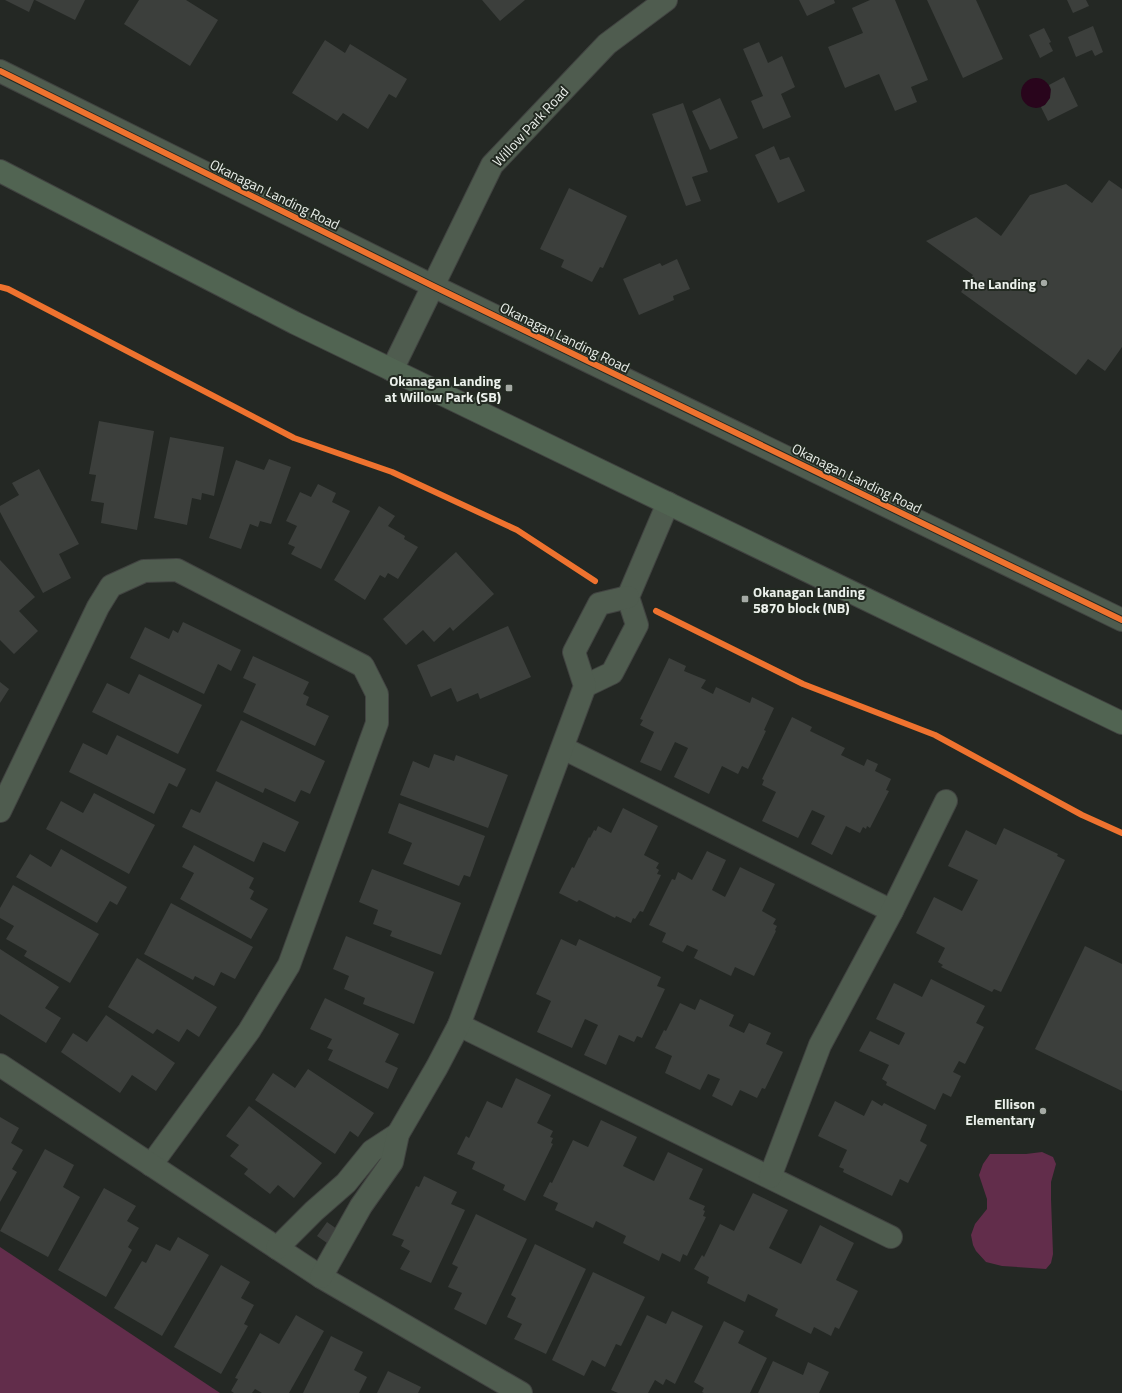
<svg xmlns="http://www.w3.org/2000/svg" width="1122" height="1393" font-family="'Titillium Web',sans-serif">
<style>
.green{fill:#622d4b}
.water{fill:#29051c}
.building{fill:#3c3f3c}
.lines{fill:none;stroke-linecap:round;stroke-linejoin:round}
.minor-casing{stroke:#414341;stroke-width:24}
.major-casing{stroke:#414341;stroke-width:24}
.minor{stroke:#4f5c4f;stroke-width:22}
.major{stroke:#516452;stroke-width:22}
.cycleway-casing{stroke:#232a22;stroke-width:8}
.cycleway{stroke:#ef722f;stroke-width:6}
.poi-dot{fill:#a5aaa5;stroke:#232a22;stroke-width:1.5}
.labels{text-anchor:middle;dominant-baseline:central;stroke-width:4;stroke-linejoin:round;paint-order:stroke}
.street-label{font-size:14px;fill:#ebf0eb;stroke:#232a22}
.poi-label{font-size:14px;font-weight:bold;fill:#ebf0eb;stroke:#232a22;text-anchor:end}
</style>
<rect width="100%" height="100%" fill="#242824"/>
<!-- green -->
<g class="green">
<path d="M1042,1152l11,5 3,7 -5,18v17l2,55 -2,9 -5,6 -44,-3 -16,-4 -10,-11 -3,-6 -2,-10 4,-11 12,-15v-10l-8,-24 4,-11 7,-10h36z"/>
<path d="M0,1247l220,146h-220z"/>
</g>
<!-- water -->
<circle class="water" cx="1036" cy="93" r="15"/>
<!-- building -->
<g class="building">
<path d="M5,0h29l-5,12z"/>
<path d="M35,0h50l-10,20z"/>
<path d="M139,0h47l32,20 -28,46 -66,-42z"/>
<path d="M482,0h43l-25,21z"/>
<path d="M799,0h35l1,3 -28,13z"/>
<path d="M870,0h25l33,80 -17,7 6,15 -22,9 -16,-37 -34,14 -17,-41 35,-14 -11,-25z"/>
<path d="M927,0h49l27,59 -40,19z"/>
<path d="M1067,0h19l3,6 -16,7z"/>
<path d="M1093,26l10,26 -8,4 -3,-6 -16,7 -8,-20z"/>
<path d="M1044,28l7,14 -2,1 4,8 -13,7 -11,-23z"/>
<path d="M325,40l20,13 5,-9 57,35 -11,19 -7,-4 -21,35 -25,-16 -6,8 -45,-28z"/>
<path d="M759,42l9,21 14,-7 13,31 -14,7 10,23 -28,12 -12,-28 12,-5 -20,-47z"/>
<path d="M1064,77l14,29 -30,15 -7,-14 4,-2 5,-7 1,-9 -2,-4z"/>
<path d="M720,98l18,40 -28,12 -18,-39z"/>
<path d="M683,103l25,69 -16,5 9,24 -15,5 -34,-92z"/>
<path d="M774,146l6,14 9,-3 16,34 -27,12 -23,-48z"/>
<path d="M1109,180l13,9v158l-17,24 -17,-12 -12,16 -115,-83 12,-17 -47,-34 50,-24 25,19 29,-41 36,-11 26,19z"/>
<path d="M569,188l58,28 -24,52 -3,-1 -8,15 -31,-15 3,-7 -24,-11z"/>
<path d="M677,259l13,30 -17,7 1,4 -35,15 -16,-36 37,-16 2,3z"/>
<path d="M99,421l55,10 -17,99 -36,-7 3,-20 -13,-2 5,-26 -7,-1z"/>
<path d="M170,437l54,10 -10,49 -12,-3 -1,7 -9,-2 -5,27 -33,-7z"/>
<path d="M269,459l22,8 -20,57 -11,-3 -2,6 -8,-3 -9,25 -32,-11 27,-78 28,10z"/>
<path d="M39,469l40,75 -20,10 12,24 -28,15 -43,-81v-6l19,-11 -7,-12z"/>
<path d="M318,484l18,9 -4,9 18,9 -29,58 -30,-15 4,-7 -7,-3 9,-18 -11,-5 14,-29 11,5z"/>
<path d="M379,506l16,10 -7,10 17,10 -1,3 14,8 -20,32 -10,-6 -3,5 -5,-3 -15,25 -31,-20z"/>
<path d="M456,552l38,42 -41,37 -3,-4 -16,15 -11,-12 -17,15 -23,-26z"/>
<path d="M0,560l35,37 -16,14 19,20 -24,23 -14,-14z"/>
<path d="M183,622l58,28 -10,21 -13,-7 -14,30 -74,-36 15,-31 24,12 4,-9 5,3z"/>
<path d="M508,626l23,51 -51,22 -2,-6 -21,9 -6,-14 -20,9 -14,-32z"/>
<path d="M253,656l56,26 -6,12 6,3 -3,8 23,11 -14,30 -72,-34 13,-28 -13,-6z"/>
<path d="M669,658l17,8 -2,5 22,9 -5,8 12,6 3,-7 34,16 2,-6 22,11 -10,22 2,1 -18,38 -6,-3 -4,8 -16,-8 -13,28 -35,-17 14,-29 -13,-6 -14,29 -21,-9 14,-30 -14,-7 3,-5 -3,-1z"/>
<path d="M139,674l63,31 -24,49 -86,-42 15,-29 22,11z"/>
<path d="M0,682l9,7 -9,14z"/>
<path d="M792,717l20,10 -2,4 35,17 -4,7 23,11 3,-7 11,5 -3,7 16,8 -5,11 3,1 -19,37 -3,-2 -1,3 -3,-2 -3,6 -14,-7 -14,29 -21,-11 14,-28 -13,-6 -14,28 -36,-17 14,-29 -14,-7 2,-5 -2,-1z"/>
<path d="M241,720l84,41 -15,33 -9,-4 -6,12 -30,-14 -2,5 -47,-22z"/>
<path d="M117,735l69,34 -9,18 -8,-4 -15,31 -85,-42 14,-29 24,12z"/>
<path d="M434,754l20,7 2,-6 52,20 -20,53 -88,-33 13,-34 16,7z"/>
<path d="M216,781l83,41 -14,30 -22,-10 -9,20 -72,-35 9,-18 9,4z"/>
<path d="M94,793l61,32 -26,49 -83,-45 15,-28 22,12z"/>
<path d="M399,803l86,33 -15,41 -6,-2 -5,11 -56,-22 9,-21 -24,-10z"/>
<path d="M623,808l35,18 -14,29 15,8 -3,5 3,2 -2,4 4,1 -18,37 -3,-1 -5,8 -2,-1 -2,5 -15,-7 -1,2 -36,-18 -2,2 -18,-9 13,-26 2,1 15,-31 1,1 4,-8 2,1 2,-5 13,7z"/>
<path d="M1004,828l54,26 -1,2 8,4 -64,132 -7,-3 -2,3 -51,-25 2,-2 -5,-3 7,-14 -29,-15 18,-36 28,14 16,-31 -30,-14 18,-36 30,15z"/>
<path d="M194,845l60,33 -5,10 5,3 -4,8 18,10 -17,30 -71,-40 14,-26 -12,-6z"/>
<path d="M61,849l66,38 -10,18 -7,-4 -13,22 -81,-46 14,-23 21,13z"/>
<path d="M707,851l19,9 -14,30 13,7 15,-30 35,17 -13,27 14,8 -3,5 4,2 -2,4 1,1 -22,45 -19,-9 -4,9 -37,-18 4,-8 -11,-5 -4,7 -21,-10 4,-9 -17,-8 23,-46 3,1 3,-8 14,8z"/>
<path d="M372,869l89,34 -20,52 -51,-19 2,-5 -19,-7 5,-14 -19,-8z"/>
<path d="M13,885l86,49 -29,49 -46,-27 3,-5 -21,-12 8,-13 -14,-8v-10z"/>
<path d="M171,903l82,44 -18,32 -14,-7 -7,14 -19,-10 -2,4 -49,-26z"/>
<path d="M346,936l88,36 -20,52 -51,-20 2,-6 -21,-9 5,-13 -16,-7z"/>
<path d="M561,939l15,7 3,-7 82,38 -4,9 8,3 -23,49 -5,-2 -3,6 -15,-7 -13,30 -22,-10 14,-30 -13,-6 -13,29 -35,-16 14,-31 -15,-7z"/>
<path d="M1085,946l37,18v127l-87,-42z"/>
<path d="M0,949l59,38 -14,21 16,10 -15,25 -46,-29z"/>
<path d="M137,958l80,49 -18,30 -12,-8 -8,13 -22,-13 -4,5 -45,-27z"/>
<path d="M931,979l54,27 -9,17 8,4 -19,37 -6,-3 -6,11 8,4 -10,21 -8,-4 -8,17 -49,-25 1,-3 -5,-3 7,-14 -30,-14 11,-20 29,14 6,-12 -29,-14 18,-36 28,14z"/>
<path d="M325,998l74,36 -14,28 13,6 -10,21 -60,-29 5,-10 -6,-2 5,-9 -22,-10z"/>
<path d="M700,999l34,16 -5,11 15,7 5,-10 22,10 -5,11 17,8 -18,37 -3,-1 -5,10 -17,-8 -8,16 -20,-10 8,-17 -12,-5 -8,16 -35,-17 7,-17 -17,-8 9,-18 2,1 14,-28 15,7z"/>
<path d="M106,1015l69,48 -19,28 -24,-16 -12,18 -59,-41 12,-19 14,9z"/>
<path d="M308,1069l66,44 -16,24 -8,-6 -15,23 -80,-54 18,-27 22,15z"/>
<path d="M516,1078l35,17 -14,28 16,8 -3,6 3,1 -2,5 2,1 -28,57 -22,-11 2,-5 -33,-16 3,-7 -18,-8 9,-18 3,2 18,-37 15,7z"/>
<path d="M872,1100l10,6 2,-3 43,22 -7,16 7,4 -19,38 -8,-4 -8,17 -49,-24 1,-3 -5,-2 8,-17 -29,-14 17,-35 29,15z"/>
<path d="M249,1106l73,57 -28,35 -16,-13 -8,9 -26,-20 4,-5 -18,-13 9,-11 -13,-9z"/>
<path d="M0,1117l19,11 -8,15 12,7 -11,19 5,3 -17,30z"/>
<path d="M601,1120l36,17 -14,29 31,15 14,-29 35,17 -14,30 16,7 -2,4 2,1 -2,5 3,1 -19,39 -4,-2 -3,8 -18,-9 -3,8 -36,-18 3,-7 -30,-15 -3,7 -38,-18 3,-7 -15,-7 7,-14 2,1 21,-43 15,7z"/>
<path d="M45,1149l29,16 -11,22 17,10 -32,60 -48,-26z"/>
<path d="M424,1176l33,16 -6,12 14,6 -34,73 -31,-14 10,-18 -9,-5 3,-6 -12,-5 24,-49 3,1z"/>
<path d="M104,1188l32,18 -9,15 12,7 -11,19 4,3 -26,47 -48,-27z"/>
<path d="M753,1193l35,17 -19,38 32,16 19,-39 34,18 -18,37 22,11 -19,38 -4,-2 -4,9 -17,-9 -3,7 -36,-18 3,-7 -30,-15 -3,8 -38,-19 2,-6 -15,-8 8,-14 2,2 16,-33 14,7z"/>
<path d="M476,1214l51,25 -41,86 -32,-16 8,-16 -14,-6 10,-20 -6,-3z"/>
<path d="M327,1222l10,7 -10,14 -10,-7z"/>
<path d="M178,1237l31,18 -47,81 -48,-28 28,-47 4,2 10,-19 14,7z"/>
<path d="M535,1244l51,25 -40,85 -32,-15 8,-15 -15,-7 9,-19 -5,-3z"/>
<path d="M221,1265l29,17 -9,16 13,7 -10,19 4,2 -27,48 -47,-27z"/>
<path d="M593,1272l52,25 -24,49 -5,-2 -11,23 -13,-7 -8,16 -32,-16z"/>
<path d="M672,1311l31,15 -28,58 -9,-5 -3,6 -8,-5 -7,13h-30l-7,-3 36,-75 19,9z"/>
<path d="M296,1315l28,16 -35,62h-27l-7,-4 -3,4h-18l-3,-2 7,-12 -3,-1 25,-45 19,11z"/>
<path d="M724,1321l20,10 -6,12 29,15 -17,35h-46l-2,-1 2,-4 -10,-6z"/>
<path d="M331,1336l32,16 -9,18 13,7 -8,16h-56z"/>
<path d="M773,1361l30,14 5,-13 21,10 -10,21h-61z"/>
<path d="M388,1371l33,16 -3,6h-41z"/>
</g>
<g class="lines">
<!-- minor casing -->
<g class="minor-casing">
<g id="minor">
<path d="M0,71l433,215 689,334"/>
<path d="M392,370l100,-205 115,-121 59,-44"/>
<path d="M585,686l27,-13 25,-48 -9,-28 40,-94"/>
<path d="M563,748l329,163"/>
<path d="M0,811l98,-204 13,-21 33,-15 33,-1 186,96 14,28v29l-88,242 -40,66 -98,134"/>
<path d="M459,1025l432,212"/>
<path d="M0,1065l321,212 200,116"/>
<path d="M770,1177l50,-132 72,-134 54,-110"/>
<path d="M277,1248l37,-37 32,-28 26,-32 26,-17"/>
<path d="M321,1277l40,-71 31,-44 6,-28 39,-67 22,-42 126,-339 -11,-34 25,-48 29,-7"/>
</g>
</g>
<!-- major casing -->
<g class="major-casing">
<path id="major" d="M0,171l295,152 827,400"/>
</g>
<!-- minor -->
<use href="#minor" class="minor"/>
<!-- major -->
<use href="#major" class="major"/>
<!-- cycleway casing -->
<g class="cycleway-casing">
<g id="cycleway">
<path d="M0,71l433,215 689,334"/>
<path d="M0,287l8,2 286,149 98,34 125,58 78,51"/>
<path d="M656,611l147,73 132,51 147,80 40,18"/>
</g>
</g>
<!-- cycleway -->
<use href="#cycleway" class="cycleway"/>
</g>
<!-- markers -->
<g class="poi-dot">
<circle cx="1044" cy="283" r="4"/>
<rect x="505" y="384" width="8" height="8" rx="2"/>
<rect x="741" y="595" width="8" height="8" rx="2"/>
<circle cx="1043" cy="1111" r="4"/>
</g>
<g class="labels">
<!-- street labels -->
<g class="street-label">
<text transform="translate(530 126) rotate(-47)">Willow Park Road</text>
<text transform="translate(275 194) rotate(26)">Okanagan Landing Road</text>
<text transform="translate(565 337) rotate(26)">Okanagan Landing Road</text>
<text transform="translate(857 478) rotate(26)">Okanagan Landing Road</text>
</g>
<!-- poi labels -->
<g class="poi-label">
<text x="1036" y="283">The Landing</text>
<text x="501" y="380">Okanagan Landing<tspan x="501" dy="16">at Willow Park (SB)</tspan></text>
<text x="753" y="591" text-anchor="start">Okanagan Landing<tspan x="753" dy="16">5870 block (NB)</tspan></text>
<text x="1035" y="1103">Ellison<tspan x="1035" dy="16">Elementary</tspan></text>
</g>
</g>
</svg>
